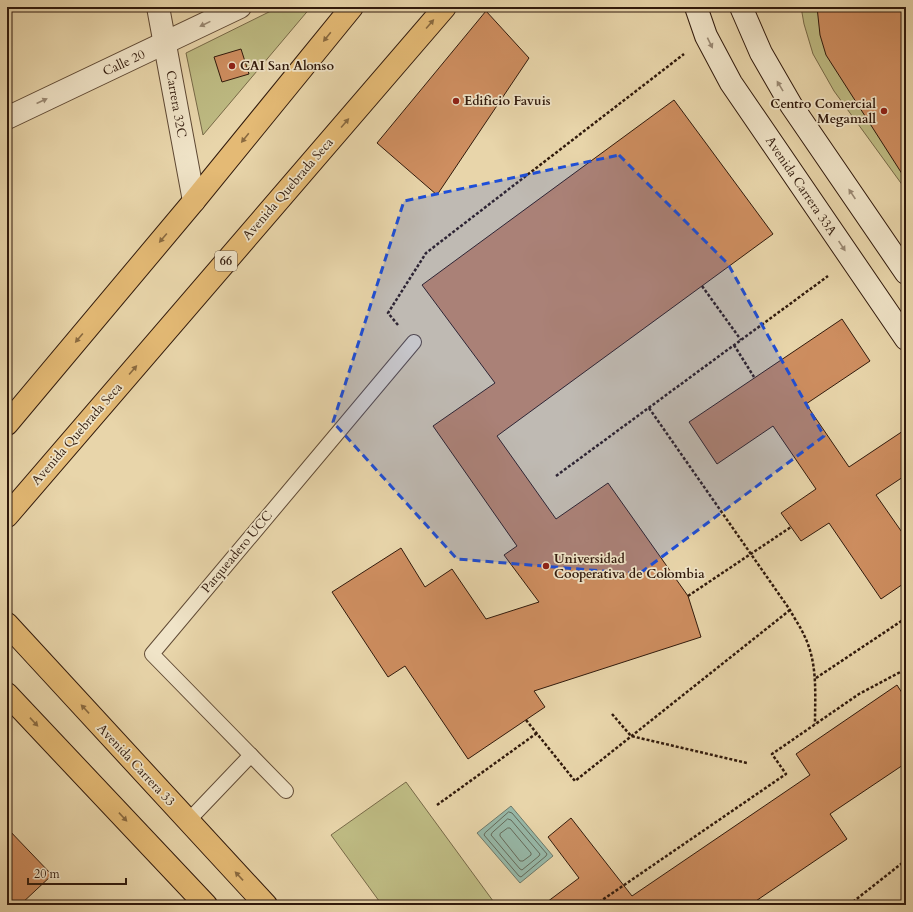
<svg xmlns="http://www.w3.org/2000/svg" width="913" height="912" font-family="Cardo,serif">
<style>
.green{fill:#bebb83;stroke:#786a48}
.water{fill:#97b9a9;stroke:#6e796a}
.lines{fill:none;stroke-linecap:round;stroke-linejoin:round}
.shore{stroke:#646a5a;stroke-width:1}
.building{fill:#ce8e60;stroke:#311a0c}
.lane-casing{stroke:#5f4934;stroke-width:16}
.street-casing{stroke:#5f4934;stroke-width:24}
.secondary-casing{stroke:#311a0c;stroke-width:24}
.primary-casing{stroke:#311a0c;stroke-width:24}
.highway-casing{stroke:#311a0c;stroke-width:24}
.path{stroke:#311a0c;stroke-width:2.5;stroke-dasharray:3 2;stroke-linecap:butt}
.lane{stroke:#f0e4c8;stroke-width:14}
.street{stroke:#f0e4c8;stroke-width:22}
.secondary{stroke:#f0e4c8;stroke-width:22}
.primary{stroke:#e4ba75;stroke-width:22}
.highway{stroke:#e4ba75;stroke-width:22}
.oneway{fill:#9a8973}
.oneway2{fill:#8a6a40}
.marked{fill:#1d4ed8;fill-opacity:0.2;stroke:#1d4ed8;stroke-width:3;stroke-dasharray:8 5;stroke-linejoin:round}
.poi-dot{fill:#8f2418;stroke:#f0e4c8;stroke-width:1.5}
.labels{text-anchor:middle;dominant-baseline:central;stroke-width:3.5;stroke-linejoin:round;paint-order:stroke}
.shield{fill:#f0e4c8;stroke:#6a5744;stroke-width:1}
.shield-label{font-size:12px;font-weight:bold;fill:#311a0c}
.street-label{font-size:13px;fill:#311a0c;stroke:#f0e4c8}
.poi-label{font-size:13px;font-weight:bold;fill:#311a0c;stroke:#f0e4c8;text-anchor:start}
</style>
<rect width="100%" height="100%" fill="#e8d5aa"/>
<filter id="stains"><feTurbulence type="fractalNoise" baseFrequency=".005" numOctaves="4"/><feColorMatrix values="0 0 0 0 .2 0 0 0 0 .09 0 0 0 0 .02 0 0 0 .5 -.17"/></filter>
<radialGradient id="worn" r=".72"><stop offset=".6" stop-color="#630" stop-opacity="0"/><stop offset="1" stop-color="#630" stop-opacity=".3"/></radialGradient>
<!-- green -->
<g class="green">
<path d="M279,7h32l-108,128 -17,-82z"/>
<path d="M801,7h16l89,165v18l-72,-99 -21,-37 -9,-30z"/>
<path d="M406,782l90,123h-114l-51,-70z"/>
</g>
<!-- water -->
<path class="water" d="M511,806l42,50 -33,27 -43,-50z"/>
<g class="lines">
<!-- shore -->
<g class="shore">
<path d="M509,812l3,1 35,41 -1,2 -25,21 -2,-1 -35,-41 1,-2z"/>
<path d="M508,819l3,1 29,34 -1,2 -17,14 -2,-1 -29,-34 1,-2z"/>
<path d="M508,828h2l21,25v2l-8,6h-3l-20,-25v-2z"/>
</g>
</g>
<!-- building -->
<g class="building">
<path d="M817,7h89v173l-80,-125 -6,-20z"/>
<path d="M486,11l43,47 -92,137 -60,-52z"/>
<path d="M241,49l8,25 -27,8 -8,-25z"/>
<path d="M674,100l99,134 -276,202 59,83 52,-36 80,113 13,41 -167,54 11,16 -77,52 -63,-93 -17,11 -56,-85 69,-44 24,39 27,-18 34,50 53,-17 -35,-47 13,-9 -84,-120 62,-43 -73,-98z"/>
<path d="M842,319l28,42 -64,43 43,63 57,-38v46l-30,20 30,43v44l-25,17 -52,-76 -28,18 -20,-28 35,-24 -43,-63 -56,38 -28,-42z"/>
<path d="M897,685l9,14v64l-76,51 17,25 -97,66h-207l36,-27 -31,-41 23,-19 61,78 178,-121 -14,-21z"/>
<path d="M7,828l45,47 -32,30h-13z"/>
</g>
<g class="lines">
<!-- lane casing -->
<g class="lane-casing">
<g id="lane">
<path d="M286,791l-134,-137 262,-312"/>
<path d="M188,821l63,-66"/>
</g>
</g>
<!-- street casing -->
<g class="street-casing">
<g id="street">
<path d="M158,7l36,194"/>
<path d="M7,118l233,-111"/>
</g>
</g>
<!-- secondary casing -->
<g class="secondary-casing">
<g id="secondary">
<path d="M696,7l10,29 25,47 175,256"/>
<path d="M741,7l20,46 30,52 115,168"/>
</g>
</g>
<!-- primary casing -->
<g class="primary-casing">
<g id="primary">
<path d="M7,624l259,281"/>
<path d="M7,694l199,211"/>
</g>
</g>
<!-- highway casing -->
<g class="highway-casing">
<g id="highway">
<path d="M7,424l187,-223 158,-194"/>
<path d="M7,516l438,-509"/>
</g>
</g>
<!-- path -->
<g class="path">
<path d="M702,286l39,54"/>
<path d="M398,325l-10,-12 38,-60 258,-199"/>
<path d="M734,345l20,32"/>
<path d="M649,408l141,202c4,8 10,16 14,25 14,28 11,59 11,89"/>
<path d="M556,476l272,-200"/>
<path d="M688,596l103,-69"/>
<path d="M903,671l3,4"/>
<path d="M816,678l90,-60"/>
<path d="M612,714l19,22 116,27"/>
<path d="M526,720l49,61 215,-171"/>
<path d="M437,805l100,-72"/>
<path d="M595,905l191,-131 -14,-20 87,-60 47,-25"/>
<path d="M849,905l57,-45"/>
</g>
<!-- lane -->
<use href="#lane" class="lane"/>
<!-- street -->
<use href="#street" class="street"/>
<!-- secondary -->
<use href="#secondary" class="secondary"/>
<!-- primary -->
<use href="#primary" class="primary"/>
<!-- highway -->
<use href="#highway" class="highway"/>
</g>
<!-- one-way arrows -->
<defs><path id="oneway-solid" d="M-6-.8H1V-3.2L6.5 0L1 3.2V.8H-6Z"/></defs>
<g class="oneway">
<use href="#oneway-solid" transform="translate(205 24) rotate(154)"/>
<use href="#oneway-solid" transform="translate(710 43) rotate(64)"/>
<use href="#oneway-solid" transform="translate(780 86) rotate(-121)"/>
<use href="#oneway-solid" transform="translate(42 101) rotate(-25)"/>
<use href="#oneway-solid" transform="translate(852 194) rotate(-124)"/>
<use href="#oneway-solid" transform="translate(842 246) rotate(56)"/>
</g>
<g class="oneway2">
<use href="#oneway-solid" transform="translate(430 24) rotate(-49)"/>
<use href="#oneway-solid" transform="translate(327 37) rotate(129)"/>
<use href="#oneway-solid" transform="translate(345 123) rotate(-49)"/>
<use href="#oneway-solid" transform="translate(245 138) rotate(129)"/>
<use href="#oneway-solid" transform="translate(163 238) rotate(130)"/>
<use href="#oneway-solid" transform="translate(79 338) rotate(130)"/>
<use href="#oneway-solid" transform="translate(133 370) rotate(-49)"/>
<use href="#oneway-solid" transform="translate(85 709) rotate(-133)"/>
<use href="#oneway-solid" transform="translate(34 722) rotate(47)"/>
<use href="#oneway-solid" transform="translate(123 817) rotate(47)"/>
<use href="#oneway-solid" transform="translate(239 876) rotate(-133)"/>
</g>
<!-- marked area -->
<path class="marked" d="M619,155l109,109 96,172 -185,138 -182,-15 -124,-137 71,-221z"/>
<!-- markers -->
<g class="poi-dot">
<circle cx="232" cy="66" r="4"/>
<circle cx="456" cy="101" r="4"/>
<circle cx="884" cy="111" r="4"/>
<circle cx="546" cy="566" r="4"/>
</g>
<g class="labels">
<!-- shield labels -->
<rect class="shield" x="215" y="251" width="22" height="20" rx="3"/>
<g class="shield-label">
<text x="226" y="261">66</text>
</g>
<!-- street labels -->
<g class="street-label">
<text transform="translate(124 63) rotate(-25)">Calle 20</text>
<text transform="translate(176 104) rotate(80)">Carrera 32C</text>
<text transform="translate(801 186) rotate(56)">Avenida Carrera 33A</text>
<text transform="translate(288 189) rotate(-49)">Avenida Quebrada Seca</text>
<text transform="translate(77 434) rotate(-49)">Avenida Quebrada Seca</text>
<text transform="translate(237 552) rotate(-50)">Parqueadero UCC</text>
<text transform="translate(136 765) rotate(47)">Avenida Carrera 33</text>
</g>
<!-- poi labels -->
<g class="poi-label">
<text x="240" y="66">CAI San Alonso</text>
<text x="464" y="101">Edificio Favuis</text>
<text x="876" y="104" text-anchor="end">Centro Comercial<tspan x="876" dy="15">Megamall</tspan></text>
<text x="554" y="559">Universidad<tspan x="554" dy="15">Cooperativa de Colombia</tspan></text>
</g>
</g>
<!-- margin -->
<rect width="913" height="912" fill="none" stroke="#e8d5aa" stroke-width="24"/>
<rect x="8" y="8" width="897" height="896" fill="none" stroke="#311a0c" stroke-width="2"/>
<rect x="12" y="12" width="889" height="888" fill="none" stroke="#311a0c"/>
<!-- scale -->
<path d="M28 878v6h98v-6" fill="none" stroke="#311a0c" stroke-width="2"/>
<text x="34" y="878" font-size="12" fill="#311a0c" stroke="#f0e4c8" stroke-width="3" paint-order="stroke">20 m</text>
<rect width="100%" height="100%" filter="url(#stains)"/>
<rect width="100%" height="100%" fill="url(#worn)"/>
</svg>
